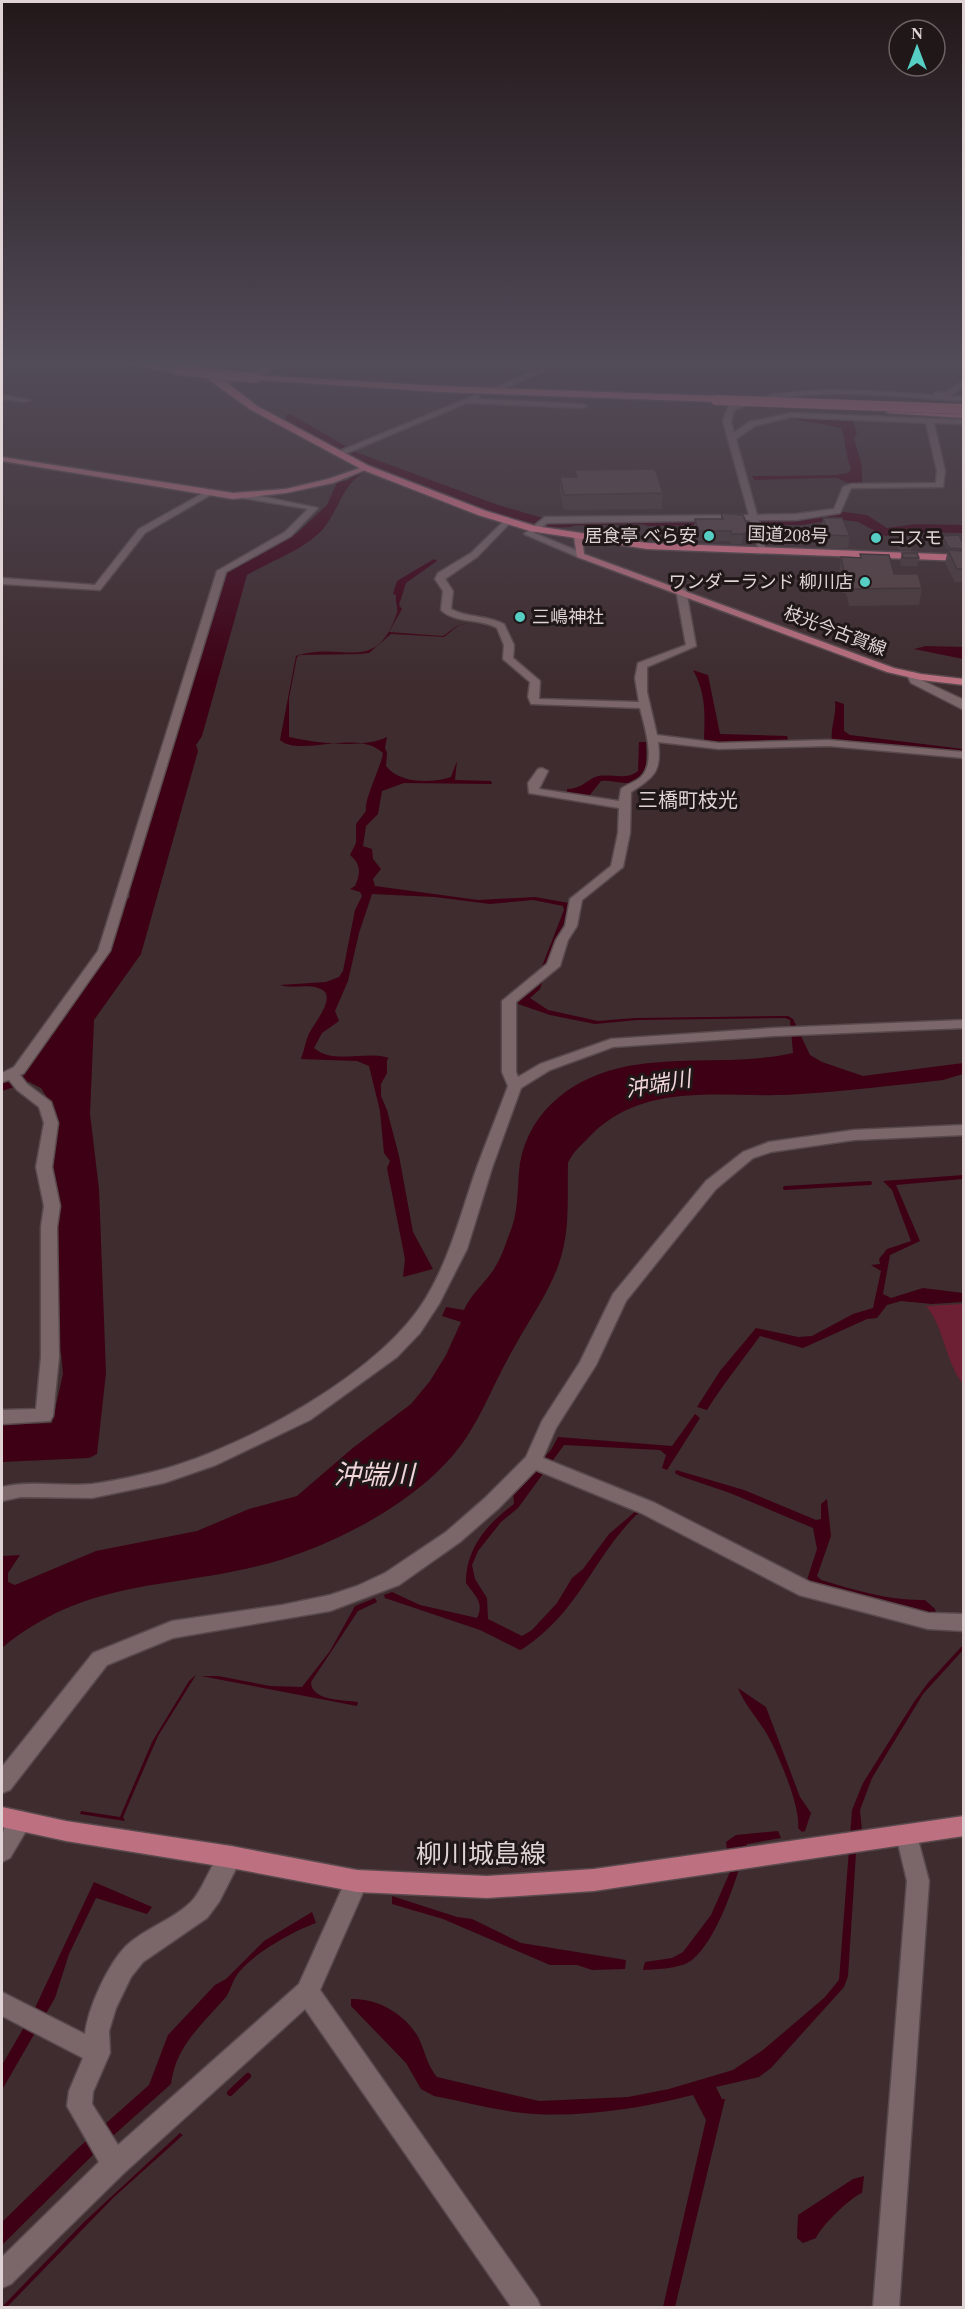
<svg xmlns="http://www.w3.org/2000/svg" width="965" height="2309" font-family="'Times New Roman','Noto Sans JP',serif">
<style>
.green{fill:#6d1f34}
.water{fill:#3e0014}
.lines{fill:none;stroke-linecap:round;stroke-linejoin:round}
.stream-far1{stroke:#3e0014;stroke-width:4}
.stream{stroke:#3e0014;stroke-width:6}
.canal{fill:#3e0014;fill-rule:evenodd}
.river{fill:#3e0014;fill-rule:evenodd}
.minor-casing{stroke:#58494c;stroke-width:3}
.major-casing{stroke:#58494c;stroke-width:3}
.highway-casing{stroke:#58494c;stroke-width:3}
.minor{fill:#7b6669;fill-rule:evenodd}
.major{fill:#bc7080;fill-rule:evenodd}
.highway{fill:#e8778f;fill-rule:evenodd}
.highway-bridge-casing{stroke:#58494c;stroke-width:11;stroke-linecap:butt}
.highway-bridge{stroke:#e8778f;stroke-width:10}
.wall{fill:#49393b}
.shaded-wall{fill:#3c2e30}
.building{fill:#554245;stroke:#3c2e30;stroke-width:1.5}
.poi-dot{fill:#56cec4;stroke:#1f1718;stroke-width:2}
.labels{text-anchor:middle;dominant-baseline:central;stroke-width:6;stroke-linejoin:round;paint-order:stroke}
.far-street-label{font-size:18px;fill:#dfd3d5;stroke:#1f1718}
.far-poi-label{font-size:18px;fill:#dfd3d5;stroke:#1f1718;text-anchor:end}
.far-quarter-label{font-size:20px;fill:#dfd3d5;stroke:#1f1718}
.water-label{font-size:22px;font-style:italic;fill:#f0d5d9;stroke:#1f1718}
.near-street-label{font-size:26px;fill:#dfd3d5;stroke:#1f1718}
.near-water-label{font-size:27px;font-style:italic;fill:#f0d5d9;stroke:#1f1718}
</style>
<rect width="100%" height="100%" fill="#3e2c2f"/>
<!-- green -->
<path class="green" d="M963,1304h1l-1,80c-18,-23 -19,-57 -37,-78z"/>
<!-- water -->
<g class="water">
<path d="M799,417l53,2 5,14 -3,6 8,26v20h-9l-16,-7 -83,2 -2,-4 84,-1 12,-2 3,-4c-6,-15 -5,-27 -10,-41l-52,-10z"/>
<path d="M359,472l4,1c-22,12 -26,45 -46,62 -19,17 -48,27 -70,40l-45,161 -6,9 2,6 -57,203 -47,66 -4,94 9,75 7,184 -9,81 -8,4 -87,4v-37l50,-2 11,-49 -2,-21h-4l-4,-118 6,-24 -3,-31 -7,-12 8,-38 -4,-23 -12,-19 -10,-5 -7,-9 4,-10 81,-111 15,-51 6,-5 -1,-6c9,-31 17,-77 30,-104 4,-9 17,-43 16,-52l50,-163 72,-39 30,-28 11,-25 8,1z"/>
<path d="M678,520l1,4 -139,2 7,-5z"/>
<path d="M434,559l3,2 -31,22 -7,22 3,4 -13,23 54,4 14,-10 23,-7 -22,7 -14,11 -53,-3 -22,19 -9,1 -60,1 -3,2 -8,41v39c26,6 74,12 98,0l-2,11 2,5 -1,13c13,17 44,18 65,11l6,-16 -2,19 36,1 1,3 -88,-1 -22,8 -4,23 -12,12 -3,20 9,3 1,10 8,10 -8,10 2,7 103,14 57,-3 34,6 2,9 -14,24 -17,53 -10,9 18,12 50,11 37,-3 153,-2 5,3 17,36 12,7 41,14 100,-13v11l-20,6c-47,5 -94,11 -142,14 -72,6 -153,-16 -210,41 -8,9 -18,16 -23,28 -1,29 2,62 -6,90 -8,33 -31,63 -47,93 -18,30 -30,63 -49,92 -40,60 -128,106 -196,125 -99,27 -182,14 -268,85v-92l18,-1 -12,18v9l7,3 81,-34 101,-20 52,-22 48,-13 57,-49 57,-43 19,-23 16,-26 15,-33 -19,-6 4,-9 18,3c7,-16 21,-27 30,-41 8,-12 13,-29 18,-42 7,-20 5,-43 8,-64 10,-55 56,-87 108,-97 54,-10 112,-1 165,-13l-3,-33 -5,-2 -148,2 -42,4 -45,-9 -32,-11 -1,-4 21,-15 -5,-11 8,-5 23,-59 -1,-4 -30,-6 -43,4 -55,-7 -63,-3 -13,39 -11,48 -13,30 4,10 -17,12 -8,15c19,17 52,2 75,10l-2,2v13l-6,11v12l6,14 12,46 14,76 20,37 -30,8 2,-18 -18,-91 3,-7 -6,-8 -4,-42 -11,-45 -12,-5 -56,-2c3,-8 4,-16 7,-23 4,-11 33,-42 10,-48 -13,-4 -27,1 -38,-3l46,-3 13,-5 4,-6 12,-61 7,-14 -2,-4 -10,-3 5,-3c6,-13 6,-22 -5,-31l6,-12v-19l10,-13c-2,-12 15,-44 17,-58 -26,-25 -83,5 -103,-13l16,-84c47,-16 79,21 101,-43 1,-5 -2,-12 -1,-18l-3,-1 4,-13z"/>
<path d="M926,646l37,1v12l-49,-10z"/>
<path d="M693,670l15,5 12,59 67,2 2,6 -72,2 -13,-4c1,-26 2,-47 -11,-70z"/>
<path d="M835,701l9,3v27l6,4 113,14v4c-44,-1 -87,-9 -131,-11 -2,-14 5,-28 3,-41z"/>
<path d="M639,742h7c0,17 4,41 -20,41 -9,0 -16,-3 -25,-2l-12,15 -22,-4v-3c12,0 17,-6 26,-11 13,-7 32,4 45,-7z"/>
<path d="M963,1175v4l-67,6 24,56 -30,14 -7,39 8,4 32,-10 40,5v9l-31,2 -31,-3 -14,4 -10,13 -10,1 -64,29 -43,-12c-18,25 -36,47 -53,74l-10,-3 23,-36 36,-43 42,9 14,-1 41,-22 20,-6 8,-37 -10,-6 9,-1 -1,-5 8,-10 24,-8 -19,-51 -9,-9z"/>
<path d="M695,1414l5,4 -33,52 -5,-2 4,-13 -6,-5 -96,-5 -46,63 -17,14 -23,29 -6,14 3,14 12,19 1,21 34,17 10,-6 25,-27 15,-25 11,-9 26,-35 27,-23 6,2 -6,2c-45,46 -56,95 -112,133l-4,2 -40,-20 -95,-32 -1,-3 8,-3 28,13 57,13c8,-16 -3,-23 -11,-35 0,-35 21,-59 48,-79l-1,-14 38,-40 7,-13 114,9z"/>
<path d="M676,1470l68,20 72,30 5,-1v-15l6,-5 4,37 -14,40 4,4c33,10 69,21 104,20l10,9 2,7 -131,-33 11,-34 -4,-21 -83,-35 -50,-17 -5,-3z"/>
<path d="M375,1598l2,4 -19,9 -47,71c0,19 33,18 47,20l-1,4 -156,-30h17l52,10 32,1 28,-36 25,-45z"/>
<path d="M963,1645v5l-40,44 -51,84 -12,32 2,21 -6,22 -8,123 -4,11 -73,81 -12,9 -43,10 6,12h3l-50,208h-12l43,-187 -13,-25c-51,13 -106,22 -159,19 -33,-2 -67,-12 -100,-18l-13,-7 -15,-26 -55,-57v-7c26,-1 52,14 66,36 8,14 9,29 20,42l102,24 89,-4 41,-8 64,-19 30,-20 61,-52 15,-18 13,-170 11,-27 51,-81 13,-18z"/>
<path d="M196,1675l-38,61 -35,81 2,4 -45,-7 1,-3 39,6 32,-75 37,-61z"/>
<path d="M738,1688l28,19 34,90 11,16 -6,18 -3,1 -4,-4c3,-21 -21,-78 -33,-97 -8,-13 -22,-29 -27,-43z"/>
<path d="M778,1831l3,7 -34,6c-10,32 -28,94 -55,116 -12,9 -34,9 -49,10l2,-8 27,-4 11,-6 28,-37 19,-43 -4,-30 10,-7z"/>
<path d="M94,1882l58,25 -5,7 -51,-16 -27,56 -14,44 -53,92v-25l32,-55z"/>
<path d="M392,1896l65,21 15,2 49,24 105,17 -1,9 -33,1 -15,-5h-27l-107,-46 -51,-15z"/>
<path d="M312,1912l4,11c-23,8 -72,35 -82,57 -3,6 -4,11 -8,17 -24,28 -50,48 -55,87l-65,58 -104,103v-23l75,-73 72,-64 19,-50 47,-50 11,-6 38,-38z"/>
<path d="M180,2133l3,2 -70,63 -106,109h-5l81,-84z"/>
<path d="M864,2176l-2,17c-11,4 -41,33 -46,45l-13,5 -6,-5 1,-23 55,-36z"/>
</g>
<g class="lines">
<!-- stream-far1 -->
<path class="stream-far1" d="M785,1188l85,-5"/>
<!-- stream -->
<path class="stream" d="M230,2093l18,-17"/>
<!-- canal -->
<g class="canal">
<path d="M378,463l4,2 -1,2 -10,2v-4z"/>
<path d="M45,1068l5,1 1,3 -1,3 -48,16v-8z"/>
</g>
<!-- river -->
<g class="river">
<path d="M290,414l66,38 142,53 52,15 21,-1 7,4 -7,4 -22,1 -61,-17 -140,-53 -62,-37v-6z"/>
<path d="M837,511l30,4 20,13 29,-4 48,1v8l-48,-1 -31,4 -27,-14 -21,-3 -34,6 -156,1 -7,-4 7,-4 156,-1z"/>
</g>
<!-- minor casing -->
<g class="minor-casing">
<g id="minor">
<path d="M282,360h9l-31,16 -38,9 -4,-2 36,-11z"/>
<path d="M560,360h10l-67,29 -7,-2z"/>
<path d="M964,380v6l-14,10 14,1v4c-74,-4 -159,-18 -230,9l-3,11 3,12 15,-11 42,-9 173,7v4l-30,-1 11,48 -2,16 -92,1 -11,25 -44,7h-37l7,33 -7,-2 -9,-31 -203,3 -13,10 49,20v4l-3,1 -56,-24 21,-17 204,-2 -26,-94 5,-14c65,-25 139,-16 207,-12v-3l10,1zM791,417l135,6 11,48 -1,12 -85,1 -8,3 -9,22 -38,5 -39,1 -21,-76 19,-13z"/>
<path d="M2,395l28,5 -4,2 -24,-3z"/>
<path d="M476,395l4,2 -3,2 106,5 4,2 -4,2 -116,-5 -125,52 -7,-2z"/>
<path d="M205,492l7,2 -67,39 -45,57 -98,-6v-6l93,7 44,-56z"/>
<path d="M245,493l73,15 -27,28 -65,36 -116,379 -86,122 -4,2 7,9 24,18 7,21 -6,44 8,39 -3,21 2,130 -6,59 -3,5 -48,3v-14l34,-1 5,-52v-130l3,-21 -8,-39 8,-44 -5,-16 -22,-17 -8,-10 -7,2v-9l12,-6 84,-116 119,-380 68,-39 23,-23 -66,-11v-4z"/>
<path d="M507,518l4,3 -1,2 -33,34 -32,22 8,12 -2,18c16,9 36,6 53,15l10,21 -1,13 27,23 -1,18 100,3 -4,-24 3,-15 48,-18 -10,-55 5,-3 5,3 10,56 -49,21v25l10,43 62,8 110,-3 135,12v6l-135,-12 -110,3 -61,-7c4,30 -4,35 -27,50l-1,41 -7,34 -41,33 -5,26 -9,14 -8,26 -44,36v70l2,5 22,-13 71,-25 163,-11 190,-8v8l-190,8 -161,11 -63,23 -29,18 -29,80 -25,81 -28,55 -19,29 -23,24 -87,63 -94,45 -52,18 -72,15 -71,-1 -19,4v-14c30,-7 60,0 90,-3 23,-3 49,-9 72,-15 82,-23 217,-96 262,-171 25,-42 35,-86 51,-131 10,-27 21,-54 31,-81l-6,-14v-71l45,-37 9,-24 9,-14 5,-27 41,-33 7,-33 1,-25 -90,-15 -1,-10 10,-14 4,-1 6,3 -9,18 80,12 2,-12c6,-5 15,-7 20,-12 16,-16 3,-51 -1,-69l-109,-4 -3,-7 2,-15 -27,-23 1,-14 -7,-17c-17,-10 -41,-4 -56,-18l2,-19 -8,-12 3,-6 33,-20z"/>
<path d="M912,672l4,1 3,6 43,20 2,11 -53,-27 -4,-8z"/>
<path d="M964,1125v10l-110,5 -83,12 -18,6 -37,31 -90,112 -30,64 -40,63 -13,30 112,45 155,79 118,31 36,1v17l-36,-2 -129,-34 -158,-82 -105,-43 -37,38 -39,34 -61,43 -69,26 -157,27 -66,27 -97,125 -8,3v-26l91,-114 79,-32 110,-16 48,-10 27,-9 28,-13 61,-41 39,-34 41,-41 16,-36 38,-59 33,-68 93,-113 37,-29 26,-10 85,-12z"/>
<path d="M21,1811l8,3 3,7 -22,37 -8,4c-2,-19 -2,-43 19,-51z"/>
<path d="M907,1825l8,3 14,53 -30,427h-26l34,-427 -11,-46 3,-7z"/>
<path d="M231,1846l8,3 3,8 -23,45 -12,16 -64,44 -12,15 -15,31 -7,23 1,22 -17,39 -1,12 26,41 181,-161 50,-111 8,-3 8,3 3,8 -48,109 217,309 4,9h-29l-207,-299 -181,164 -113,111 -9,4v-31l97,-95 -32,-56 2,-15 14,-33 -81,-42v-24l83,42c3,-26 23,-70 41,-88 19,-18 47,-26 65,-44 15,-15 21,-48 40,-56z"/>
</g>
</g>
<!-- major casing -->
<g class="major-casing">
<g id="major">
<path d="M2,457l231,36 53,-4 42,-10 38,-13 4,2 -37,15 -47,10 -53,6 -231,-38z"/>
<path d="M578,534l4,3 2,17 310,114 27,6 43,5v6l-43,-5 -34,-8 -310,-115 -3,-20z"/>
<path d="M2,1807l64,14 165,25 126,24 130,6 107,-7 370,-53v20l-370,55 -107,7 -130,-6 -126,-24 -165,-27 -64,-14z"/>
</g>
</g>
<!-- highway casing -->
<g class="highway-casing">
<g id="highway">
<path d="M106,360h22l52,10 -4,3z"/>
<path d="M181,360h10l34,21 32,25 112,60 117,45 49,15 112,17 317,12v6l-317,-12 -117,-18 -52,-16 -115,-45 -112,-60z"/>
<path d="M254,375l186,11 278,10 4,3 -4,3 -278,-10 -183,-12z"/>
<path d="M890,408l74,4v6l-77,-5v-4z"/>
</g>
</g>
<!-- minor -->
<use href="#minor" class="minor"/>
<!-- major -->
<use href="#major" class="major"/>
<!-- highway -->
<use href="#highway" class="highway"/>
<!-- highway-bridge casing -->
<g class="highway-bridge-casing">
<g id="highway-bridge">
<path d="M176,370l80,8"/>
<path d="M716,400l248,9"/>
</g>
</g>
<!-- highway-bridge -->
<use href="#highway-bridge" class="highway-bridge"/>
</g>
<!-- wall -->
<g class="wall">
<path d="M575,470l88,23 -1,16 -98,1 -4,-18v-15h15z"/>
<path d="M721,513l22,2 6,27 -7,2h-11l-1,-3h-33l-3,-12 1,-10h26z"/>
<path d="M823,518l27,18 -2,12h-21l-6,-18z"/>
<path d="M898,536l14,7 -1,8 -13,-1 -1,-6z"/>
<path d="M942,536l21,8v38h-8l-10,-19 3,-13 -7,-10z"/>
<path d="M902,553l17,5 -2,8h-16l-1,-5z"/>
<path d="M860,554l62,34 -3,17 -70,1 -3,-13h-4l-3,-19 2,-17 19,1z"/>
</g>
<!-- shaded-wall -->
<path class="shaded-wall" d="M750,531l-1,11 -7,2 1,-10z"/>
<!-- building -->
<g class="building">
<path d="M655,469l8,24 -99,2 -4,-18h17l-2,-7z"/>
<path d="M721,513l22,2 7,16 -7,3h-11l-1,-3h-33l-3,-12h28z"/>
<path d="M823,518h19l8,18 -21,-1z"/>
<path d="M959,535l4,9v5l-14,-1 -7,-12z"/>
<path d="M898,536h11l3,7 -13,-1z"/>
<path d="M948,550l15,1v18h-6z"/>
<path d="M902,553h15l2,5h-16z"/>
<path d="M860,554l29,1 5,19h24l4,14 -71,1 -2,-13h-4l-4,-19 20,1z"/>
</g>
<!-- sky -->
<linearGradient id="sky" x2="0" y2="1"><stop stop-color="#22181a"/><stop offset="0.53" stop-color="#524b58"/><stop offset="1" stop-color="#524b58" stop-opacity="0"/></linearGradient>
<rect width="965" height="683" fill="url(#sky)"/>
<!-- markers -->
<g class="poi-dot">
<circle cx="709" cy="536" r="6"/>
<circle cx="876" cy="538" r="6"/>
<circle cx="865" cy="582" r="6"/>
<circle cx="520" cy="617" r="6"/>
</g>
<g class="labels">
<!-- far-street labels -->
<g class="far-street-label">
<text transform="translate(788 535) rotate(2)">国道208号</text>
<text transform="translate(835 631) rotate(21)">枝光今古賀線</text>
</g>
<!-- far-poi labels -->
<g class="far-poi-label">
<text x="697" y="536">居食亭 べら安</text>
<text x="888" y="538" text-anchor="start">コスモ</text>
<text x="853" y="582">ワンダーランド 柳川店</text>
<text x="532" y="617" text-anchor="start">三嶋神社</text>
</g>
<!-- far-quarter labels -->
<g class="far-quarter-label">
<text x="688" y="800">三橋町枝光</text>
</g>
<!-- water labels -->
<g class="water-label">
<text transform="translate(658 1084) rotate(-10)">沖端川</text>
</g>
<!-- near-street labels -->
<g class="near-street-label">
<text x="481" y="1854">柳川城島線</text>
</g>
<!-- near-water labels -->
<g class="near-water-label">
<text x="374" y="1475">沖端川</text>
</g>
</g>
<!-- border -->
<rect width="965" height="2309" fill="none" stroke="#dfd3d5" stroke-width="6"/>
<!-- north arrow -->
<g transform="translate(917 48)"><circle r="28" fill="#1f1718" stroke="#6c6264" stroke-width="1.5"/>
<path d="M0-4.5L10 22L0 15L-10 22Z" fill="#56cec4"/>
<text y="-9" font-size="16" font-weight="bold" text-anchor="middle" fill="#dfd3d5">N</text>
</g>
</svg>
